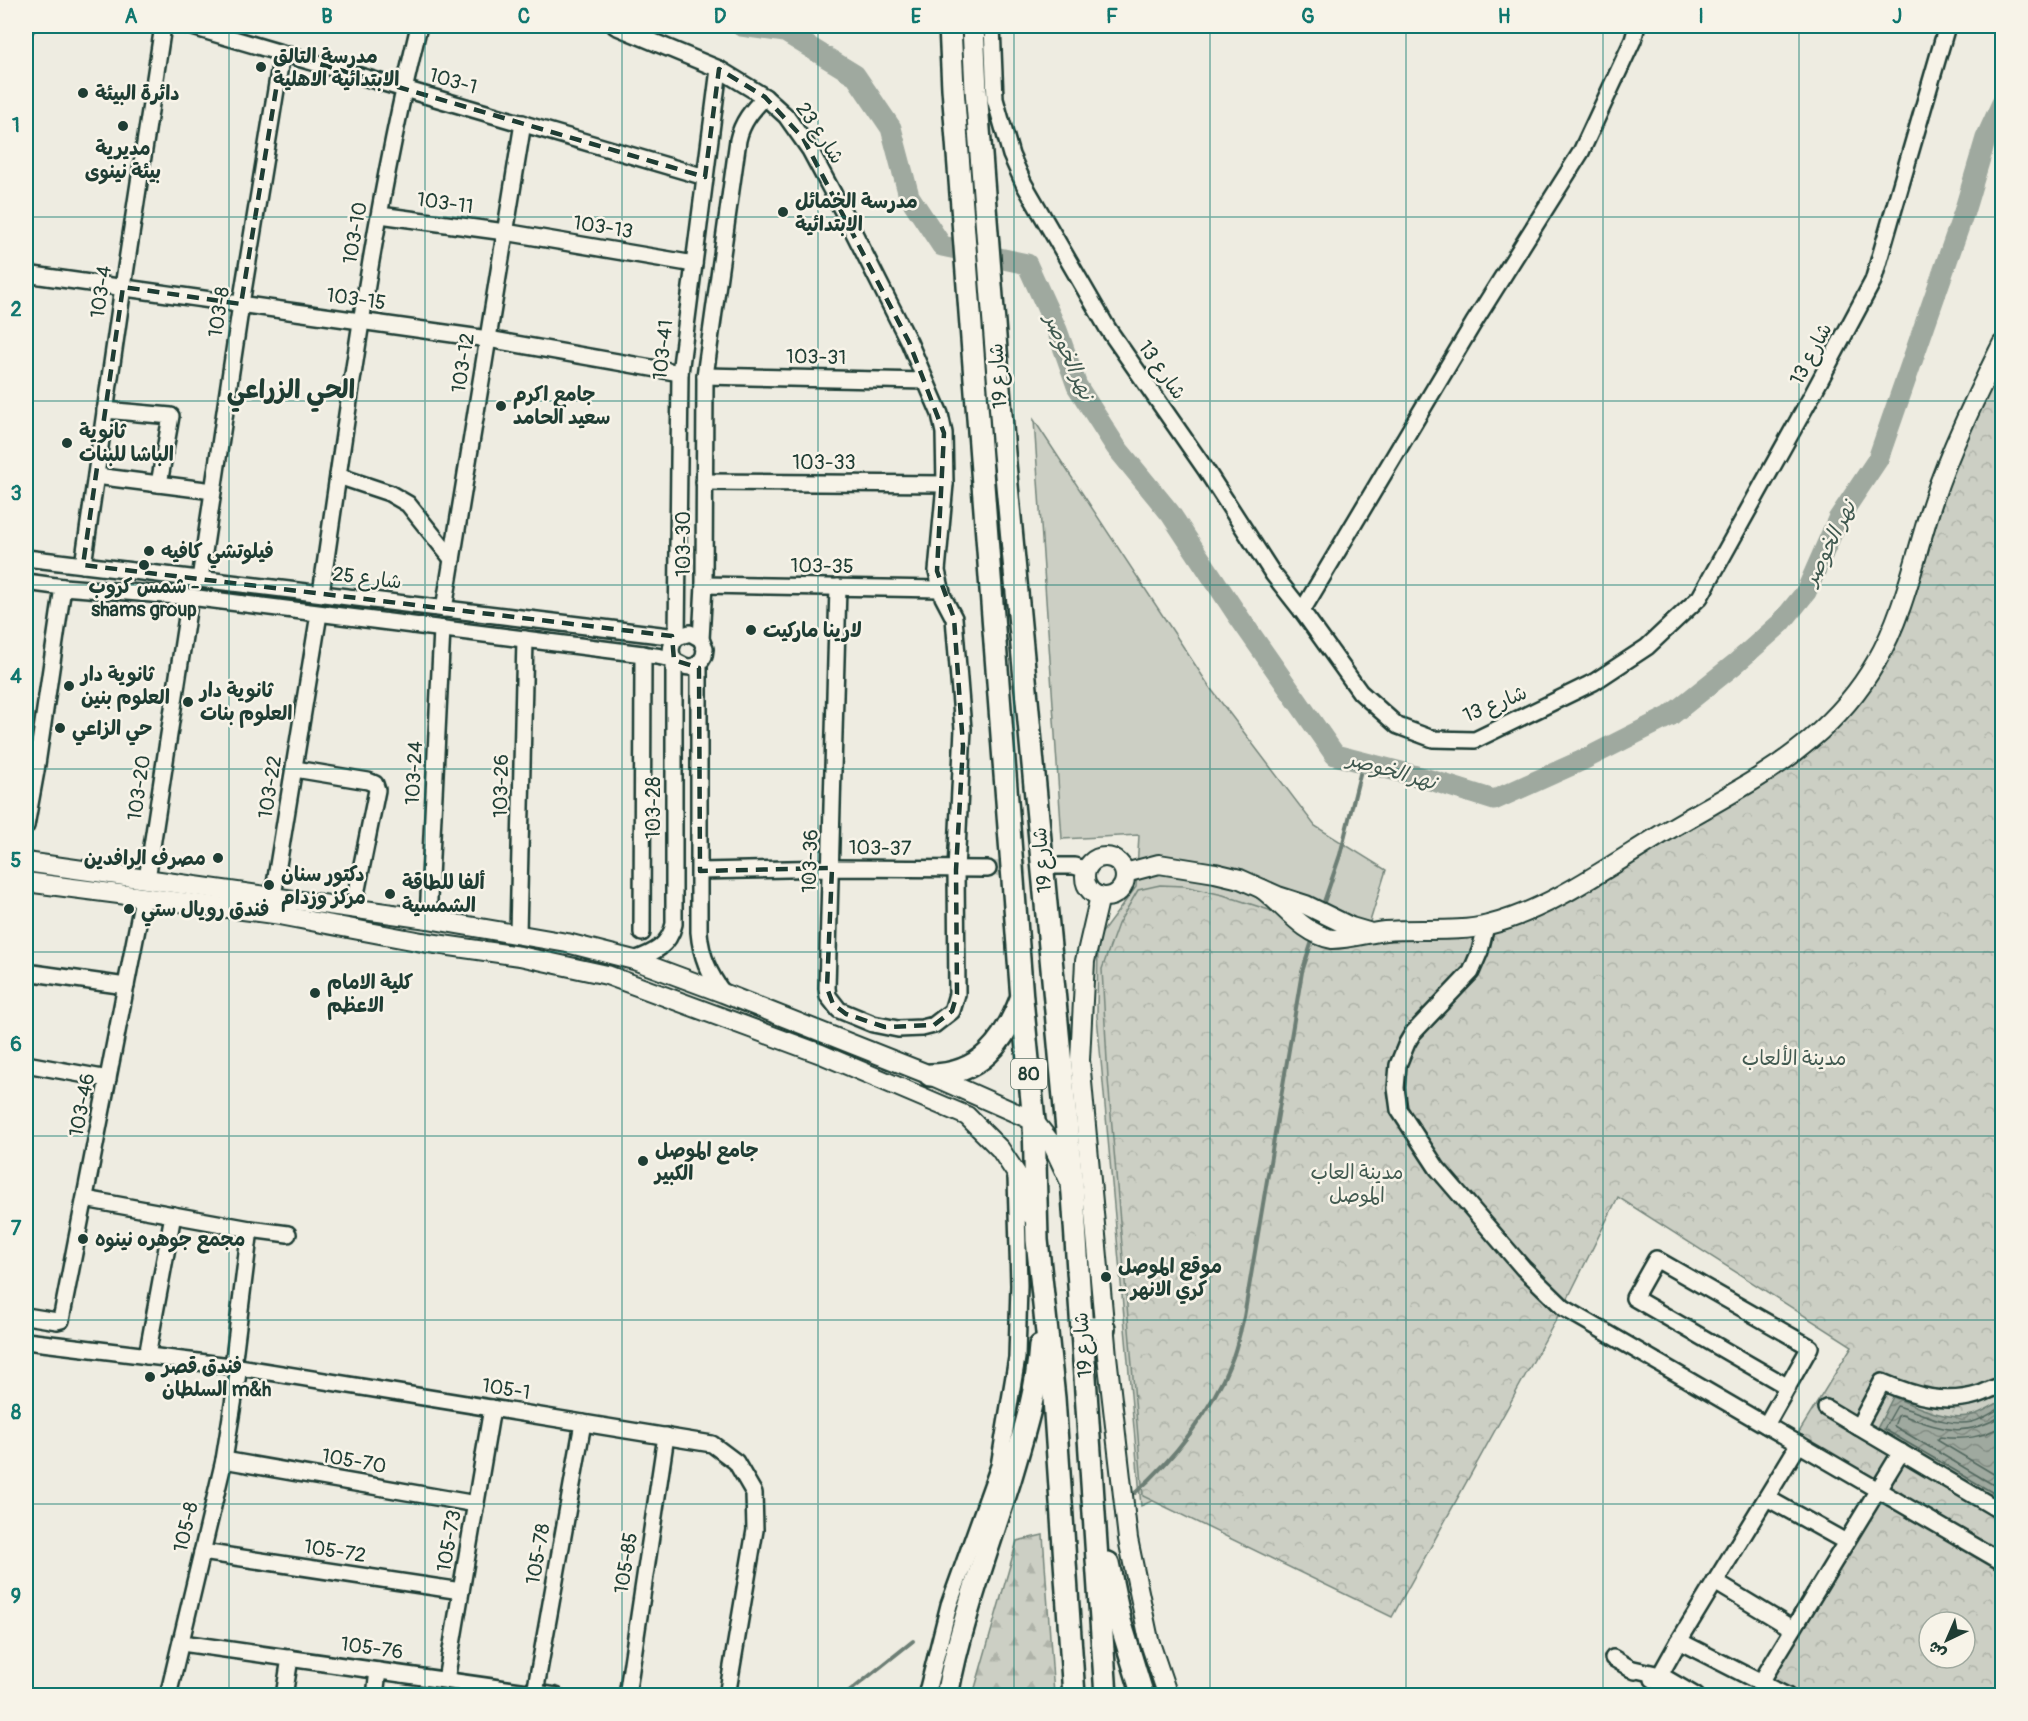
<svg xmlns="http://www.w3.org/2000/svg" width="2028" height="1721" font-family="Pangolin,'Playpen Sans Arabic',sans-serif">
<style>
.green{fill:#cccfc4;stroke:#76867c;stroke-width:1.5}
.forest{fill:url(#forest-firs);stroke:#76867c;stroke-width:1.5}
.park{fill:url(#park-crowns);stroke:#76867c;stroke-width:1.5;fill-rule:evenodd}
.water{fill:url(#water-waves);stroke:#6c7e74;stroke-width:1.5}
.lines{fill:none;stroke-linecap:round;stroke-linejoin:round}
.shore{stroke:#52685f;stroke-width:1.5}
.stream{stroke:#6c7e74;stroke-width:4}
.river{stroke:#9fa99f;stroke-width:21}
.minor-tunnel{stroke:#c5c9be;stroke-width:15;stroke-dasharray:15 8;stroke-linecap:butt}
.minor-casing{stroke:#1f3d34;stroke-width:20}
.major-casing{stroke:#1f3d34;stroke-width:22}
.highway-casing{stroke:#1f3d34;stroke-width:26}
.minor{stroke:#f7f3e8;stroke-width:15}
.major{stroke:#f7f3e8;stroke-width:18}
.highway{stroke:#f7f3e8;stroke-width:21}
.marked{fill:none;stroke:#1f3d34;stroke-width:4.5;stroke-dasharray:12 8;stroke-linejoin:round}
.grid{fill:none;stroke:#0f766e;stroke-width:1.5;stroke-opacity:0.55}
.poi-dot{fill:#1f3d34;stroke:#f7f3e8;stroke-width:2}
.labels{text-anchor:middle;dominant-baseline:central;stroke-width:5;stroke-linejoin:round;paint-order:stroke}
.shield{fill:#f7f3e8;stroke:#60746a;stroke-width:1.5}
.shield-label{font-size:18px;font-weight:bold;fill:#1f3d34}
.poi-label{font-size:20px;font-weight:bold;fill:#1f3d34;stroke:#f7f3e8;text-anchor:start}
.street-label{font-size:20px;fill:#1f3d34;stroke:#f7f3e8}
.park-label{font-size:20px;fill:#425a51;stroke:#f7f3e8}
.water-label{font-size:21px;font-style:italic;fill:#3f584f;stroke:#f7f3e8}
.district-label{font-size:26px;font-weight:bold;fill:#1f3d34;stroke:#f7f3e8}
.neatline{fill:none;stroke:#0f766e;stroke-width:2}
.grid-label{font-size:20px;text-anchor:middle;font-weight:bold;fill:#0f766e}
</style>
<defs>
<pattern id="forest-firs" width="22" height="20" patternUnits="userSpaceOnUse" patternTransform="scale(1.5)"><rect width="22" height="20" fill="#cccfc4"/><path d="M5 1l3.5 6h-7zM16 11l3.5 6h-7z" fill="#afb3a9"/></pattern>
<pattern id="park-crowns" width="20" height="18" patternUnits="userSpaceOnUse" patternTransform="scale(1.5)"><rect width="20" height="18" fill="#cccfc4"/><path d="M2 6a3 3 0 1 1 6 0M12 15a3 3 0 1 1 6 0" fill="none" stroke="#afb3a9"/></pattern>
<pattern id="water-waves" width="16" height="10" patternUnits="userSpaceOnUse" patternTransform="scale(1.5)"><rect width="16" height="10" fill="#9fa99f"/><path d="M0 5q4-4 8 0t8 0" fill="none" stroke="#818b82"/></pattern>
</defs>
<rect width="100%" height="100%" fill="#eeece1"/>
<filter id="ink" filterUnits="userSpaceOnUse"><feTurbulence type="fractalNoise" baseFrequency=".0167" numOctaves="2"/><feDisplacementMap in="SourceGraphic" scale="12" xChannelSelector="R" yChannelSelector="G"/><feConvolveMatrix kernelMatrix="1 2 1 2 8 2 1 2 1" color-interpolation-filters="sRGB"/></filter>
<g filter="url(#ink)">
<!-- green -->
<path class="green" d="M1034,420l177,269 104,137 71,44 -190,611 -55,25 -44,-490 1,-78 38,-51 3,-52 -77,4z"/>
<!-- forest -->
<path class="forest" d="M1043,1535l11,160h-81l44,-154z"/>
<!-- park -->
<path class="park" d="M2002,355v1340h-209l-28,-14 119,-191 -88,-53 56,-91 -234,-149 -50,101 -176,319 -249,-121 -35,-417 -6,-110 16,-45 20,-34 22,-5 24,1 39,9 46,15 57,34 70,-5h57l57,-10 35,-16 238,-144 108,-122 25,-54 40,-138zM1929,1622h36v36h-36z"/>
<!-- water -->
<path class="water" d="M1893,1397c23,9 54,25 79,18 11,-2 20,-10 30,-14v103l-127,-71z"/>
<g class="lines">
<!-- shore -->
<g class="shore">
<path d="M2002,1407c-9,5 -19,12 -30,15 -26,5 -51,-10 -75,-16l-13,23 118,69"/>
<path d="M2002,1416c-42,23 -58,13 -101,-1l-3,1 -4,10 108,64"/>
<path d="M2002,1426c-21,12 -38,14 -62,11l-3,3 65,39"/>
</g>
<!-- stream -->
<g class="stream">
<path d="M1322,908l18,-53 23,-93"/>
<path d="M1135,1493c40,-35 76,-82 96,-131 6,-14 9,-31 13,-45l58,-345 11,-34"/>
<path d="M844,1696l69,-55"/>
</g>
<!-- river -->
<path class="river" d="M741,26l44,6 70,43 36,53 18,68 33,50 85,18 30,66 20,56 39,61 54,66 66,100 99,142 89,23 70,22 89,-40 87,-44 65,-52 46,-41 25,-31 32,-73 40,-60 86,-247 22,-74 16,-35"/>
<!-- minor-tunnel -->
<path class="minor-tunnel" d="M988,869l63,-3"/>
<!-- minor casing -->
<g class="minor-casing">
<g id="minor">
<path d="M189,26l516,151"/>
<path d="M615,26l104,43 46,28 21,19 24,34 38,71 61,121 31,72 4,19 1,51 -8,87 6,26 11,21 9,111 -7,141 1,124 -5,17 -18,14 -12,3 -24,1 -25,-5 -34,-14 -11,-14 -1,-8 11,-401"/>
<path d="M992,26l3,73 16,56 13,29 84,145 98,141 67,104 29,37 58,81 38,34 35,13 42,1 119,-58 53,-35 53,-50 110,-198 63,-118 74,-255"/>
<path d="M26,27v-1"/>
<path d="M380,215l125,17 189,32"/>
<path d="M26,274l462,65 192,34"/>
<path d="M705,376l220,5"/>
<path d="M105,410l66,6 -12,68"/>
<path d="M96,476l117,15"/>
<path d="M338,476l51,17 19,11 44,55"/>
<path d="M704,482l241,2"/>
<path d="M26,558l651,79 13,-4 11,6"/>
<path d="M83,565l40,-278 40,-261"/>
<path d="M200,579l41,-275 41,-251"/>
<path d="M26,582l37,5 127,10 453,57c9,2 21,2 29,6 11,4 15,11 27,4"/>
<path d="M704,585l236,4"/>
<path d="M321,593c28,-190 52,-381 98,-567"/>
<path d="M444,609l79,-486"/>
<path d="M1302,611l171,-287 108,-172 52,-112 4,-14"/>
<path d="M295,769l73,12 7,3 2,6 -24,119"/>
<path d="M26,826l10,-55 27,-184"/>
<path d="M1053,866h21l13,4"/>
<path d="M700,871l132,-3 156,1"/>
<path d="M147,879l43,-282"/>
<path d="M273,896l46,-282"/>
<path d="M428,919l14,-290"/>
<path d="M1486,926l-6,25 -9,21 -58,61 -6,10 -9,22 -2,23 3,22 38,58 86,100 41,40 438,254"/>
<path d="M518,933l7,-294"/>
<path d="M642,933l1,-279"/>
<path d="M634,960c20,-7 35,-14 40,-36v-264c-5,-9 -3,-16 3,-23l3,-264 39,-304"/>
<path d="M26,972l100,14"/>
<path d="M723,993c-14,-19 -22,-37 -24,-61v-268l5,-8 1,-7 -4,-10 3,-54 1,-209 33,-236c4,-18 14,-30 27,-43"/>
<path d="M26,1064l82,15"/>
<path d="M85,1199l165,30 38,5"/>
<path d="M26,1316l31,5 4,-1 82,-422"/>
<path d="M26,1341l213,26 473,77 24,18 18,31 1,37 -28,166"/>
<path d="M147,1356l26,-141"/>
<path d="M233,1366l17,-137"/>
<path d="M1826,1408l176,104"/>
<path d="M1766,1425l44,-78 -154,-88 -22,39 154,89"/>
<path d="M1858,1427l24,-45c33,14 63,23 98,12 8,-3 14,-7 22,-8"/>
<path d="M224,1460l252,44"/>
<path d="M1767,1498l79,44"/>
<path d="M202,1552l259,39"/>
<path d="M1715,1582l78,47"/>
<path d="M182,1643l374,53"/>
<path d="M1613,1658l22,13"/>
<path d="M1629,1668l31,7 19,-34"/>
<path d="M446,1680l46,-272"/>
<path d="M1761,1682l140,-230"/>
<path d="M535,1693l48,-270"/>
<path d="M168,1696l56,-236 15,-93"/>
<path d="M284,1696l6,-38"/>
<path d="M375,1696l3,-25"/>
<path d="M627,1696l39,-260"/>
<path d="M926,1696l23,-91 50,-139 18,-108 2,-73 -3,-109"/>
<path d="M1677,1696l-24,-17v-4h7l36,21"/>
<path d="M1787,1696l-108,-55 120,-197"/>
</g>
</g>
<!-- major casing -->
<g class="major-casing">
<g id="major">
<circle cx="1105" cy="877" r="20"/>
<path d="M26,862l402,57 139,24 67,17 89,33 207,82 104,46 18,23 17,36"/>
<path d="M1125,873l34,-9 56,9 25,6 38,17 28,9 45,22 17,5"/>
<path d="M26,882l248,32 148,28 98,14 87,19 214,79 146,62 33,33 16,24 11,23 4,19"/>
<path d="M1262,889c23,17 40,44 70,50 18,0 36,-6 53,-8 32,-3 74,2 103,-6 62,-15 127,-63 182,-96 47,-28 98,-53 140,-89 26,-22 49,-48 66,-78 29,-50 39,-107 57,-161 18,-54 44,-106 69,-157"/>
<path d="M1100,896l-15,65 -5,99 27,296 21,183 21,101 19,56"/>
</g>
</g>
<!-- highway casing -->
<g class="highway-casing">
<g id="highway">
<path d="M950,26l3,62 69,911 12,122 3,119 17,158 20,298"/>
<path d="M973,26l3,64 28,363 69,741 33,502"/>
<path d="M930,1075c50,0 74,-33 91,-76"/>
<path d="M1082,1328h22"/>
<path d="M1108,1563l12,58 23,75"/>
<path d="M947,1696c13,-72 41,-147 63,-216 13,-44 27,-88 30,-134"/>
</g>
</g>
<!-- minor -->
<use href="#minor" class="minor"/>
<!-- major -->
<use href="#major" class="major"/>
<!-- highway -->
<use href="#highway" class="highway"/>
</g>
</g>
<!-- marked area -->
<path class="marked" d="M282,53l423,124 14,-108 46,28 38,41 106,204 35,91 -7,138 17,47 9,128 -7,124 1,124 -5,17 -18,14 -49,2 -39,-13 -13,-10 -6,-16 5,-120 -132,3 -1,-203 -25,-8 -2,-24 -589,-71 40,-278 118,17z"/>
<!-- grid -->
<path class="grid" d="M229,26v1670M425,26v1670M622,26v1670M818,26v1670M1014,26v1670M1210,26v1670M1406,26v1670M1603,26v1670M1799,26v1670M26,217h1976M26,401h1976M26,585h1976M26,769h1976M26,952h1976M26,1136h1976M26,1320h1976M26,1504h1976"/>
<!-- markers -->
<g class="poi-dot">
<circle cx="261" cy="67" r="6"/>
<circle cx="83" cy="93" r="6"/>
<circle cx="123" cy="126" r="6"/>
<circle cx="783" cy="212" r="6"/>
<circle cx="501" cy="406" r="6"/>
<circle cx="67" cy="443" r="6"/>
<circle cx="149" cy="551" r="6"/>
<circle cx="144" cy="565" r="6"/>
<circle cx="751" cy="630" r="6"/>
<circle cx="69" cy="686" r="6"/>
<circle cx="188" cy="702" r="6"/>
<circle cx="60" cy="728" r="6"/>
<circle cx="218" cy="858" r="6"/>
<circle cx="269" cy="885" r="6"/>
<circle cx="390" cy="894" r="6"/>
<circle cx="129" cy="909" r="6"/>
<circle cx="315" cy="993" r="6"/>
<circle cx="643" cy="1161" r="6"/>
<circle cx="83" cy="1239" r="6"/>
<circle cx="1106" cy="1277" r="6"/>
<circle cx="150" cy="1377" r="6"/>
</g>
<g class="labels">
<!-- shield labels -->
<rect class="shield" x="1011" y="1059" width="36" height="30" rx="4.5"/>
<g class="shield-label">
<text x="1029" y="1074">80</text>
</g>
<!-- poi labels -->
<g class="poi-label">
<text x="273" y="56">مدرسة التالق<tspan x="273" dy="23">الابتدائية الاهلية</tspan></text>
<text x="95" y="93">دائرة البيئة</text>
<text x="123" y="148" text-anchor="middle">مديرية<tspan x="123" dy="23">بيئة نينوى</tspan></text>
<text x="795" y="201">مدرسة الخمائل<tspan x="795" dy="23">الابتدائية</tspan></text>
<text x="513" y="394">جامع اكرم<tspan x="513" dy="23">سعيد الحامد</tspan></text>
<text x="79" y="431">ثانوية<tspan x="79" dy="23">الباشا للبنات</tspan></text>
<text x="161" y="551">فيلوتشي كافيه</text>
<text x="144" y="586" text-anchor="middle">شمس كروب -<tspan x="144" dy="23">shams group</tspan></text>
<text x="763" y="630">لارينا ماركيت</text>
<text x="81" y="674">ثانوية دار<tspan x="81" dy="23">العلوم بنين</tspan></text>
<text x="200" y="690">ثانوية دار<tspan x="200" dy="23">العلوم بنات</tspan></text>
<text x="72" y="728">حي الزاعي</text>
<text x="206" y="858" text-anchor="end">مصرف الرافدين</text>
<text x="281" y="874">دكتور سنان<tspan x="281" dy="23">مركز وزدام</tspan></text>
<text x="402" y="882">ألفا للطاقة<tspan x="402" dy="23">الشمسية</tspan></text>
<text x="141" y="909">فندق رويال ستي</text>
<text x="327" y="982">كلية الامام<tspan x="327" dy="23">الاعظم</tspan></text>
<text x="655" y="1150">جامع الموصل<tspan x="655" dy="23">الكبير</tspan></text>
<text x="95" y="1239">مجمع جوهره نينوه</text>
<text x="1118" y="1266">موقع الموصل<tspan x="1118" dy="23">- كري الانهر</tspan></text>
<text x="162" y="1366">فندق قصر<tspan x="162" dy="23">السلطان m&amp;h</tspan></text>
</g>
<!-- street labels -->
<g class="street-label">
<text transform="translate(453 81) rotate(16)">103-1</text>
<text transform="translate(820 133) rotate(56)">شارع 23</text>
<text transform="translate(445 203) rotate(8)">103-11</text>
<text transform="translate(603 227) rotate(9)">103-13</text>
<text transform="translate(355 233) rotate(-80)">103-10</text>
<text transform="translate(101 292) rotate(-82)">103-4</text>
<text transform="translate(356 299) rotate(8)">103-15</text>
<text transform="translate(219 312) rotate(-81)">103-8</text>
<text transform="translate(663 350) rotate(-84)">103-41</text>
<text transform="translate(1811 354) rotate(-62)">شارع 13</text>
<text transform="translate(816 357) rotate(1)">103-31</text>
<text transform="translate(463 363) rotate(-81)">103-12</text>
<text transform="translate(1162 370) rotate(55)">شارع 13</text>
<text transform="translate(998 376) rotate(-94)">شارع 19</text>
<text x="824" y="462">103-33</text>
<text transform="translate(683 544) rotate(-90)">103-30</text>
<text transform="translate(822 566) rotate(1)">103-35</text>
<text transform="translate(367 578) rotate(7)">شارع 25</text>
<text transform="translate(1495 704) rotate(-22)">شارع 13</text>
<text transform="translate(414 773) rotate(-87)">103-24</text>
<text transform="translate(501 786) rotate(-89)">103-26</text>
<text transform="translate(270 787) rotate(-81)">103-22</text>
<text transform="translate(139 788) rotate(-82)">103-20</text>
<text transform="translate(653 808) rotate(-90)">103-28</text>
<text transform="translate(880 848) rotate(1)">103-37</text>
<text transform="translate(1042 860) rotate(-95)">شارع 19</text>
<text transform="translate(810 861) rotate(-88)">103-36</text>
<text transform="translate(82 1105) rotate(-79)">103-46</text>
<text transform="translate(1083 1345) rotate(-94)">شارع 19</text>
<text transform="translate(506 1389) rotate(9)">105-1</text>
<text transform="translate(354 1461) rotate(10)">105-70</text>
<text transform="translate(186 1527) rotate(-77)">105-8</text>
<text transform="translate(449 1541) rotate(-80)">105-73</text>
<text transform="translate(335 1551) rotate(9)">105-72</text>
<text transform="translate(538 1554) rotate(-80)">105-78</text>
<text transform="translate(626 1563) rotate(-81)">105-85</text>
<text transform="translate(372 1648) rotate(8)">105-76</text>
</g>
<!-- park labels -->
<g class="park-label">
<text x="1794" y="1058">مدينة الألعاب</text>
<text x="1357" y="1172">مدينة العاب<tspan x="1357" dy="23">الموصل</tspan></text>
</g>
<!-- water labels -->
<g class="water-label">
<text transform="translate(1069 357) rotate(66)">نهر الخوصر</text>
<text transform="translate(1830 543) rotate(-63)">نهر الخوصر</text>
<text transform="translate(1392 771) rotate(16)">نهر الخوصر</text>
</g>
<!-- district labels -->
<g class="district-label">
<text x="291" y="390">الحي الزراعي</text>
</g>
</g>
<!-- margin -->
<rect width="2028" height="1721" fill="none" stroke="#f7f3e8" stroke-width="66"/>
<!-- north arrow -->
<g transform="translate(1947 1640) rotate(224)"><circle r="28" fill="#f7f3e8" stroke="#a1aaa0" stroke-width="1.5"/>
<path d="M0-4.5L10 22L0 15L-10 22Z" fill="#1f3d34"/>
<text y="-9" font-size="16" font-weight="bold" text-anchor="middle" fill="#1f3d34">ش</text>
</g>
<rect x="33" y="33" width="1962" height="1655" class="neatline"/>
<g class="grid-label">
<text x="131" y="23">A</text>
<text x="327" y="23">B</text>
<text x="524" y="23">C</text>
<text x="720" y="23">D</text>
<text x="916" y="23">E</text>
<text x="1112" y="23">F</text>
<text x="1308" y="23">G</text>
<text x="1504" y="23">H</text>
<text x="1701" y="23">I</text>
<text x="1897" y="23">J</text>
<text x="16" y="132">1</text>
<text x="16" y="316">2</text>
<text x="16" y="500">3</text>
<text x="16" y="683">4</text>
<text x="16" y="867">5</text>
<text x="16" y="1051">6</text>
<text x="16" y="1235">7</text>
<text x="16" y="1419">8</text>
<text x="16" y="1603">9</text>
</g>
</svg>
